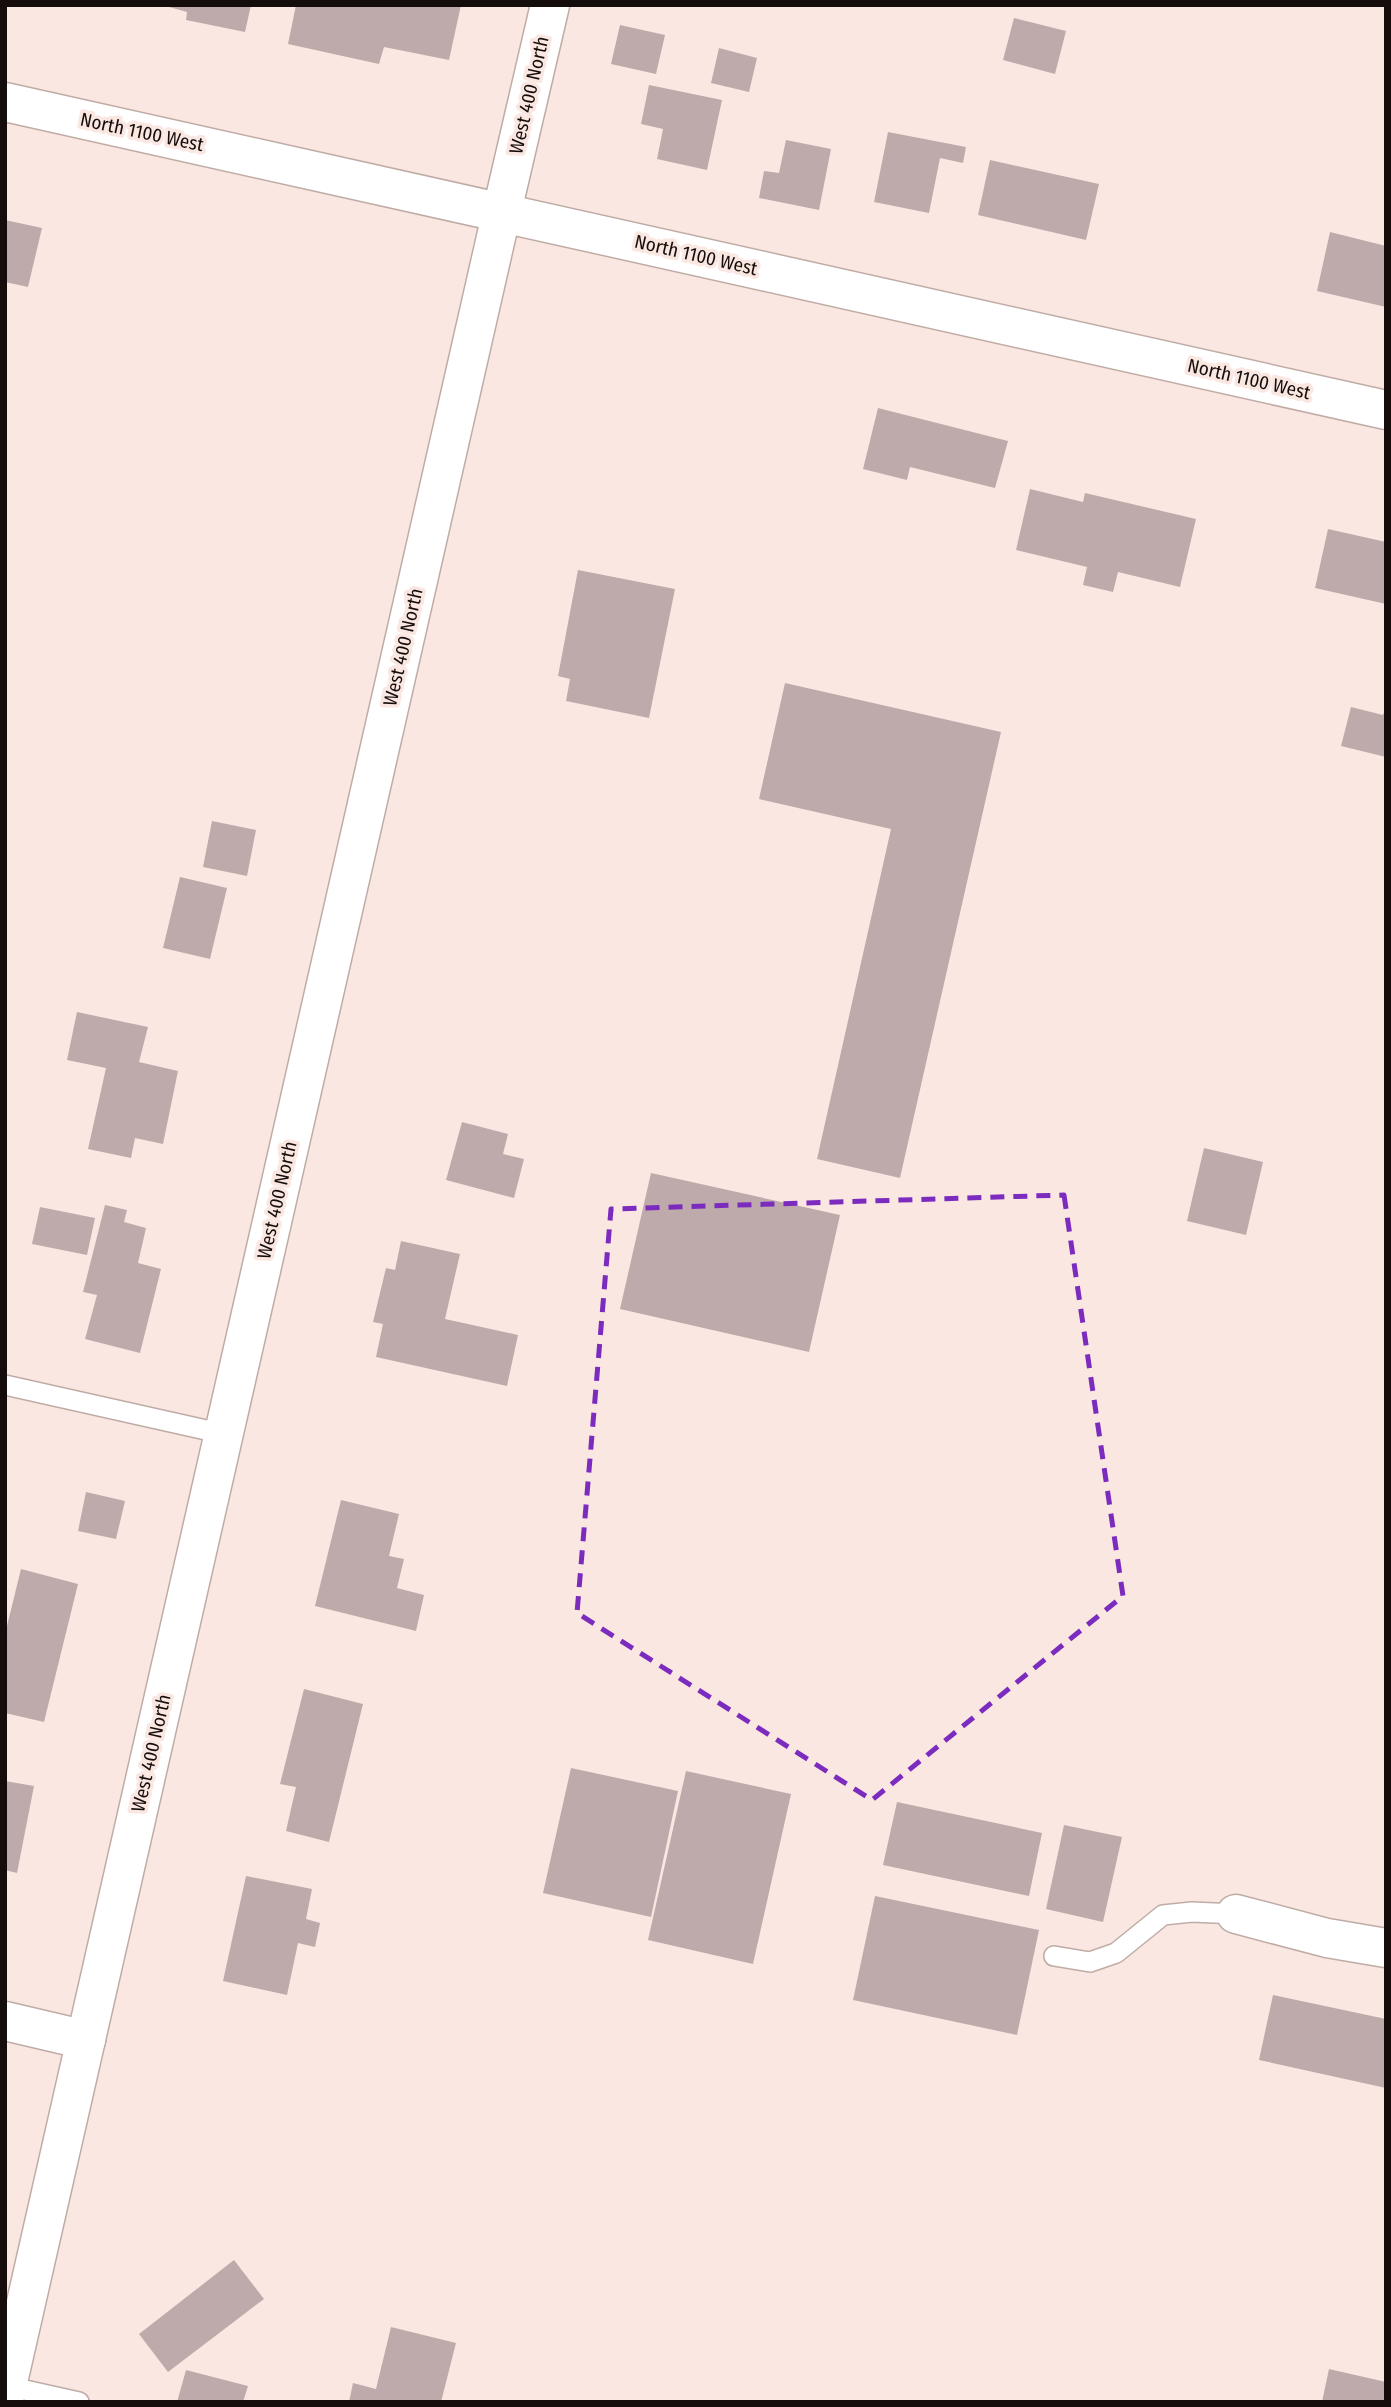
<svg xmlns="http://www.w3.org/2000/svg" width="1391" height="2407" font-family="'Fira Sans Condensed',sans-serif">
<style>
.building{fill:#bfaaab}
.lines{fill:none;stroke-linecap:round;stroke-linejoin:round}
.lane-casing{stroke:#bfaca6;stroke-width:22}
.street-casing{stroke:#bfaca6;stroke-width:41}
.secondary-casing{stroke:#bfaca6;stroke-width:41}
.lane{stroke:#fff;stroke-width:19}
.street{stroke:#fff;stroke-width:38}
.secondary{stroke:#fff;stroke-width:38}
.marked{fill:none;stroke:#7b2cbf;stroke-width:5;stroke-dasharray:14 9;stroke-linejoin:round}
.labels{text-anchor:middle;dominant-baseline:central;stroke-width:7;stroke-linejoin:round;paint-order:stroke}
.street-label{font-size:19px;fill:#140d0b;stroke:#fbe7e1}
</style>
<rect width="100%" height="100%" fill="#fbe7e1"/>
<!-- building -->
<g class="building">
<path d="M162,5h89l-6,27 -59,-12 1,-8z"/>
<path d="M296,5h165l-12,55 -65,-13 -5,17 -91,-20z"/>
<path d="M1014,18l52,13 -11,43 -52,-14z"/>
<path d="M620,25l45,10 -9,39 -45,-10z"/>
<path d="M719,48l38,10 -8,34 -38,-9z"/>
<path d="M649,85l73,15 -15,70 -50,-11 6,-30 -22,-5z"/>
<path d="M888,132l78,15 -3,16 -23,-5 -11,55 -55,-11z"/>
<path d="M786,140l45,9 -12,61 -60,-12 5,-27 15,2z"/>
<path d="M990,160l109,24 -13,56 -108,-25z"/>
<path d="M5,220l37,8 -14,59 -23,-5z"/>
<path d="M1330,232l56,14v61l-69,-16z"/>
<path d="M878,408l130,33 -13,47 -85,-21 -3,13 -44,-11z"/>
<path d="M1030,489l53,13 2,-9 111,26 -16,68 -62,-15 -5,20 -30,-7 4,-18 -71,-17z"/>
<path d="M1328,529l58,13v62l-71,-16z"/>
<path d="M578,570l97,19 -26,129 -83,-17 4,-22 -12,-3z"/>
<path d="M785,683l216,49 -101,446 -83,-19 74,-330 -132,-30z"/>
<path d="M1351,707l32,8 3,-7v49l-45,-11z"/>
<path d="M212,821l44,9 -9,46 -44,-9z"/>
<path d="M180,877l47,11 -17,71 -47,-11z"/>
<path d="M77,1012l71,15 -9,35 39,9 -15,73 -28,-6 -4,20 -43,-9 18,-81 -39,-8z"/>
<path d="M462,1122l46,12 -5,20 21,5 -10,39 -68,-18z"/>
<path d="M1204,1148l59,14 -17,73 -59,-14z"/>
<path d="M651,1173l189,42 -31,137 -189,-43z"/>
<path d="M105,1205l22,5 -3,12 22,6 -8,35 23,6 -21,84 -55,-14 12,-44 -14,-3z"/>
<path d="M40,1207l55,11 -8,37 -55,-11z"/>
<path d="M401,1241l59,13 -15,65 73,16 -11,51 -131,-29 7,-33 -10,-2 13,-54 9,2z"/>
<path d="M86,1492l39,9 -9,38 -38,-8z"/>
<path d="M341,1500l58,14 -10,42 15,3 -7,29 27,7 -8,36 -101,-25z"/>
<path d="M21,1569l57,15 -34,138 -39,-9v-79z"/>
<path d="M304,1689l59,15 -34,138 -43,-11 10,-44 -16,-3z"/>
<path d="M571,1768l107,23 -27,126 -108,-24z"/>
<path d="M686,1771l105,23 -38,170 -105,-24z"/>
<path d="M5,1781l29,5 -17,87 -12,-3z"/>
<path d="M897,1802l145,31 -13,63 -146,-31z"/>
<path d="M1064,1825l58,12 -19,85 -57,-13z"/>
<path d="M246,1876l66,13 -6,30 14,4 -5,24 -17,-4 -11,52 -64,-14z"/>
<path d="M875,1896l164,34 -22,105 -164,-35z"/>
<path d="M1273,1995l113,24v69l-127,-28z"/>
<path d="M234,2260l30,39 -96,73 -29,-38z"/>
<path d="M391,2327l65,16 -15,59h-92l4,-19 23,6z"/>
<path d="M1329,2369l57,13v20h-64z"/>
<path d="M186,2370l62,16 -5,16h-66z"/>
</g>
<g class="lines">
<!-- lane casing -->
<g class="lane-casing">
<g id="lane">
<path d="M5,1385l219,49"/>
<path d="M1054,1956l36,6 26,-9 47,-38 29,-3 44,2"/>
<path d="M7,2386l72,16"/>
</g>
</g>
<!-- street casing -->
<g class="street-casing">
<g id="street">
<path d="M1236,1914l91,24 59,10"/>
<path d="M5,2021l81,19"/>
<path d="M5,2395l497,-2184"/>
</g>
</g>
<!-- secondary casing -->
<g class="secondary-casing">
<g id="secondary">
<path d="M5,102l1381,308"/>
<path d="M502,211l48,-206"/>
</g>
</g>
<!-- lane -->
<use href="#lane" class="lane"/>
<!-- street -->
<use href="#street" class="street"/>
<!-- secondary -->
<use href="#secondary" class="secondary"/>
</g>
<!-- marked area -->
<path class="marked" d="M1064,1195l59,401 -251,204 -295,-187 34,-404z"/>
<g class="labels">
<!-- street labels -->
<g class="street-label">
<text transform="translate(529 95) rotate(-77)">West 400 North</text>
<text transform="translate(142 132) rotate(12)">North 1100 West</text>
<text transform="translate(696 255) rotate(13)">North 1100 West</text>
<text transform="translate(1249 379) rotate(13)">North 1100 West</text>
<text transform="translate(403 647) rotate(-77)">West 400 North</text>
<text transform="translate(277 1200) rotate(-77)">West 400 North</text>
<text transform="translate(151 1753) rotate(-77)">West 400 North</text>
</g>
</g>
<!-- border -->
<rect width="1391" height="2407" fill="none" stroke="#140d0b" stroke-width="14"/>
</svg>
